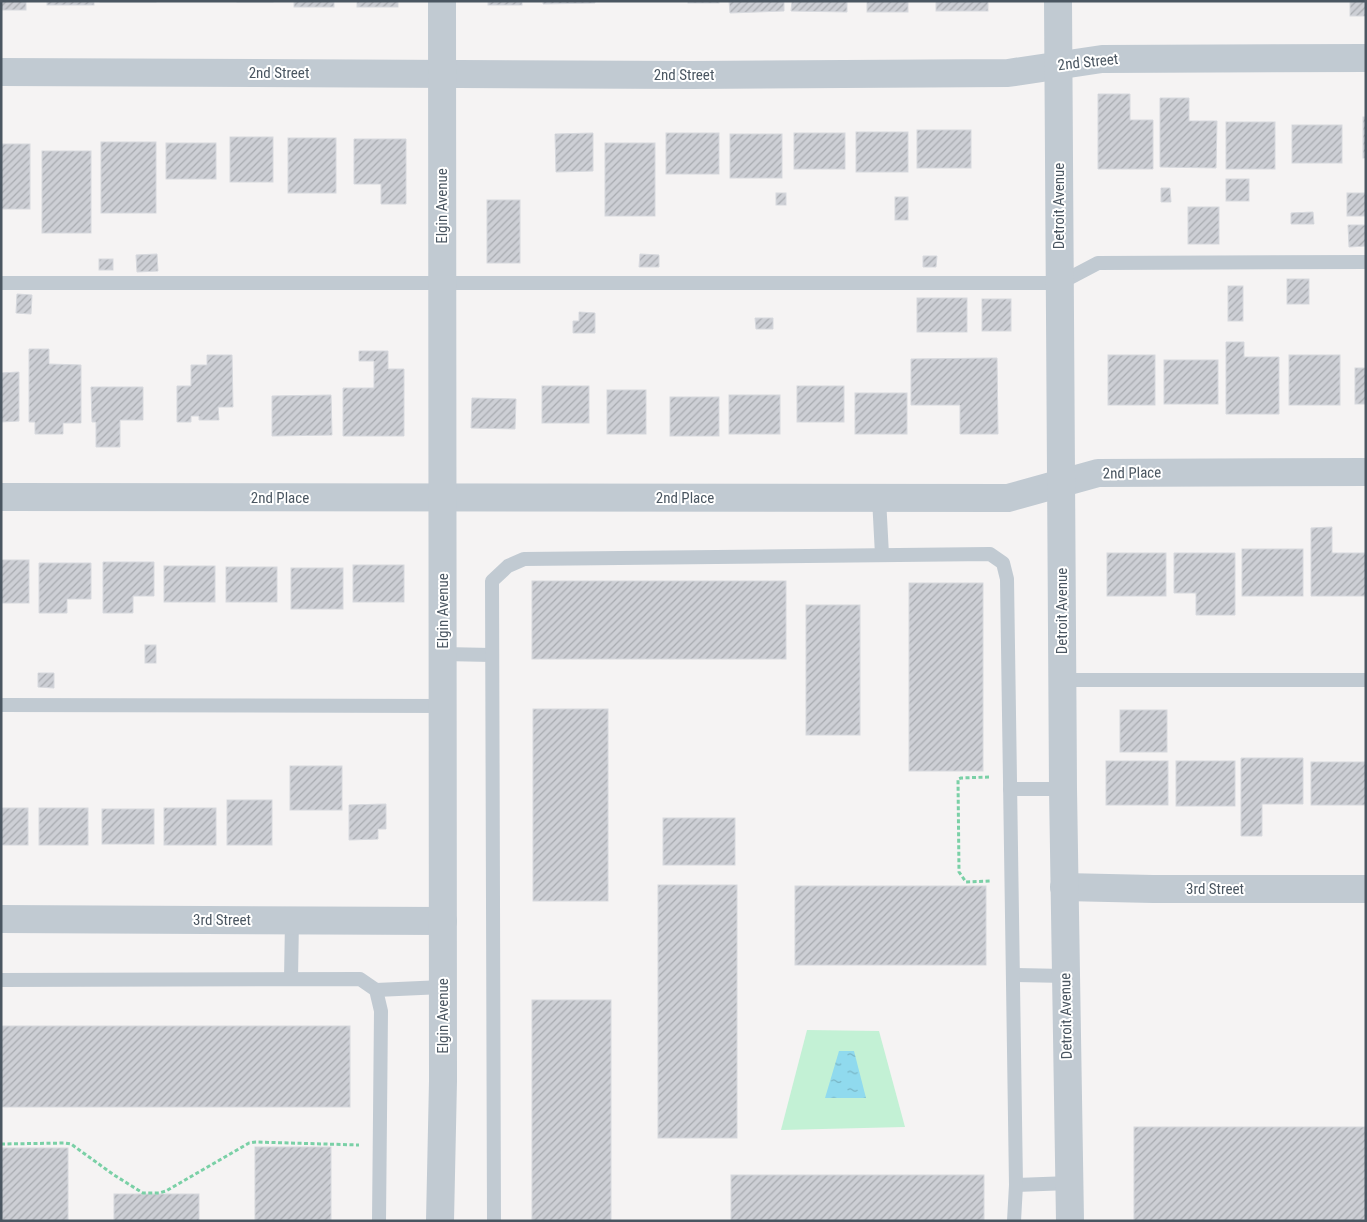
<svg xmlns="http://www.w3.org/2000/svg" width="1367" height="1222" font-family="'Roboto Condensed',sans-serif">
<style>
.grass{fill:#c3f1d5}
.water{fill:url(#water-ripples)}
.building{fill:url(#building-hatch);stroke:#d7d9de}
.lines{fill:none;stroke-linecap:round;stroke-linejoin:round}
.path{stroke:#7ad0a6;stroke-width:3;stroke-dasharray:4 2.5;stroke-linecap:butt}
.service{stroke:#c1cad2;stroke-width:14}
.minor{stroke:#c1cad2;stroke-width:28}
.tertiary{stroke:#c1cad2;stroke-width:28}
.labels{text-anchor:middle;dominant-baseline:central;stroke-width:4;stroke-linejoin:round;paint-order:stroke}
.street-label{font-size:15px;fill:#4a5661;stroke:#fff}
</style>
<defs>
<pattern id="water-ripples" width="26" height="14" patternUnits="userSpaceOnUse" patternTransform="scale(1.25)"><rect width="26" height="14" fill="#90daee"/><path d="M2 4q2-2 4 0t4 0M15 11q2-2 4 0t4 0" fill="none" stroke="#78b4c4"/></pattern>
<pattern id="building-hatch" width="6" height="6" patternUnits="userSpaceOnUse" patternTransform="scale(1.25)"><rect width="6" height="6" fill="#cdcfd5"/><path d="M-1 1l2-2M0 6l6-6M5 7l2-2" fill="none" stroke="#a8abb0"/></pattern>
</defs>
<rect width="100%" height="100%" fill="#f5f3f3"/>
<!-- grass -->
<path class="grass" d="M807,1030l72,1 26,96 -124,3z"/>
<!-- water -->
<path class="water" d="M839,1051h15l12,47h-41z"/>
<!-- building -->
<g class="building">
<rect x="1" y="1" width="25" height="9"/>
<rect x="47" y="1" width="47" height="4"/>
<rect x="100" y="1" width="56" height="1"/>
<rect x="237" y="1" width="36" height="1"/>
<rect x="294" y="1" width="40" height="6"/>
<rect x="357" y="1" width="41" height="6"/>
<rect x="488" y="1" width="34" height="4"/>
<path d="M543,1h52v2l-52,1z"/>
<rect x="688" y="1" width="31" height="2"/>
<path d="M729,1h55v10l-54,2z"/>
<path d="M792,1h55v11l-56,-1z"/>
<rect x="867" y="1" width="41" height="11"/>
<rect x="936" y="1" width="52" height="10"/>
<rect x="1350" y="1" width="16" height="15"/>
<path d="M1098,94h32v26h23v49h-55z"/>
<path d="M1160,98h29v23h28l-1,47 -56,-1z"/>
<rect x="1363" y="117" width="3" height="41"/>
<rect x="1226" y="122" width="49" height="47"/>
<rect x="1292" y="125" width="50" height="38"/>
<rect x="917" y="130" width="54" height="38"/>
<rect x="856" y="132" width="52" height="40"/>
<path d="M593,133v38l-37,1 -1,-38z"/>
<rect x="666" y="133" width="53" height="41"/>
<rect x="794" y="133" width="51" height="36"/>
<rect x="730" y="134" width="52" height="44"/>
<rect x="230" y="137" width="43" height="45"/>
<rect x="288" y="138" width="48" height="55"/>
<path d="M354,139h52v65h-25v-20h-27z"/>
<rect x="101" y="142" width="55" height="71"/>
<rect x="166" y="143" width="50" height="36"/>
<rect x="605" y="143" width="50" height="73"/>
<rect x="1" y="144" width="29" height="65"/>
<rect x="42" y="151" width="49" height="82"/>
<rect x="1226" y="179" width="23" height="22"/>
<path d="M1161,188h9l1,14h-10z"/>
<rect x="776" y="193" width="10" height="12"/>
<rect x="1347" y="193" width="19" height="23"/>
<rect x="895" y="197" width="13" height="23"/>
<rect x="487" y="200" width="33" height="63"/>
<rect x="1188" y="207" width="31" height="37"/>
<path d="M1313,212l1,12h-23v-11z"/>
<path d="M1348,225h18v21l-17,1z"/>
<path d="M157,254l1,17 -21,1 -1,-17z"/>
<path d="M640,254l19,1v12h-20z"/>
<path d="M923,256h14l-1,11h-13z"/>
<rect x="99" y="259" width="14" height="11"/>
<rect x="1287" y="279" width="22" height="25"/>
<rect x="1228" y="286" width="15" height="35"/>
<path d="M17,294l15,1 -1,19 -15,-1z"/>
<rect x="917" y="298" width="50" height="34"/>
<rect x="982" y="299" width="29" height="32"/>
<path d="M579,312l16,1v20h-22v-12h6z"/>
<path d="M755,318h18v11h-17z"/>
<path d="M1226,342h18v15h35v57h-53z"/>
<path d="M29,349h20v15l32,1v58h-18v11h-28v-12h-6z"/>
<path d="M359,351h29v18h16v67h-61v-48h31v-27h-15z"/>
<path d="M207,355h25l1,52h-15l1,13h-20v-4h-8v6h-14v-36h14v-21h16z"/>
<rect x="1108" y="355" width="47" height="50"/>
<rect x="1289" y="355" width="51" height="50"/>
<path d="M997,358l1,76h-38v-29h-49v-46z"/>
<rect x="1164" y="360" width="54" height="44"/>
<rect x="1355" y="368" width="11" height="36"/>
<path d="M19,372v49l-18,1v-49z"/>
<rect x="542" y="386" width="47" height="37"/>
<rect x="797" y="386" width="47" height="36"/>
<path d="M91,387h52v33h-23v27h-24v-25h-4z"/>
<rect x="607" y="390" width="39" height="44"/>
<rect x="855" y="393" width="52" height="41"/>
<path d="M331,395l1,40 -60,1v-40z"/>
<rect x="729" y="395" width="51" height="39"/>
<rect x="670" y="397" width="49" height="39"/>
<path d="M472,398l44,1 -1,30 -44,-1z"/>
<path d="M1332,527v26h34v43h-55v-68z"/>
<rect x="1242" y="549" width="61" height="47"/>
<rect x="1107" y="553" width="59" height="43"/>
<path d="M1174,553h61v62h-39v-22h-22z"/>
<rect x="1" y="560" width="28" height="43"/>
<path d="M103,562h51v34h-21v17h-30z"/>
<path d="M39,563h52v36h-24v14h-28z"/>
<rect x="353" y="565" width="51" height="37"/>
<rect x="164" y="566" width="51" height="36"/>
<rect x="226" y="567" width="51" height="35"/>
<rect x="291" y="568" width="52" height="41"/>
<rect x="532" y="581" width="254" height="78"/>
<rect x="909" y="583" width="74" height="188"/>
<rect x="806" y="605" width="54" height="130"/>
<rect x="145" y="645" width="11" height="18"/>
<path d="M38,673h16v15l-16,-1z"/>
<rect x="533" y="709" width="75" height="192"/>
<rect x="1120" y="710" width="47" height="42"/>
<path d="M1241,758h62v46h-41v32h-21z"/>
<rect x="1106" y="761" width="62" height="44"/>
<rect x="1176" y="761" width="59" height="45"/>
<rect x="1311" y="762" width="55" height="43"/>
<rect x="290" y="766" width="52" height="44"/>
<rect x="227" y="800" width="45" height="45"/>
<path d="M386,804v25h-8v10l-29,1v-35z"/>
<rect x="1" y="808" width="27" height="37"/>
<rect x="39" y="808" width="49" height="37"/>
<rect x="164" y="808" width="52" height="37"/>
<rect x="102" y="809" width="52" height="35"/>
<rect x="663" y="818" width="72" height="47"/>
<rect x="658" y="885" width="79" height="253"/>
<rect x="795" y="886" width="191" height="79"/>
<rect x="532" y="1000" width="79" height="221"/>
<rect x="1" y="1026" width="349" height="81"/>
<rect x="1134" y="1127" width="232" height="94"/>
<rect x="255" y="1147" width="76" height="74"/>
<rect x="1" y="1148" width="67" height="73"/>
<rect x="731" y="1175" width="253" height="46"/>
<rect x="114" y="1194" width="85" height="27"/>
</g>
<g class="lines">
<!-- path -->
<g class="path">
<path d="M989,777l-28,1 -3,1 1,93 7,10 25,-1"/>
<path d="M1,1144l64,-1 6,1 43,31 29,18h16l7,-2 83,-48 7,-1 103,3"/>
</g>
<!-- service -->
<g class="service">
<path d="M1,283h1059l38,-20 268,-1"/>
<path d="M879,498l3,57"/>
<path d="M443,654l49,1"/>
<path d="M1062,680h304"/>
<path d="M1,705l442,1"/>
<path d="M1010,789h53"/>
<path d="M1013,975l53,1"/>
<path d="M291,979l1,-59"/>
<path d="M1,980l359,-1 16,11 5,21 -2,210"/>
<path d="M376,990l67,-3"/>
<path d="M1016,1185l54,-2"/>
<path d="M494,1221l-2,-640 16,-15 16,-7 466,-5 13,9 4,16 9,606 -2,36"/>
</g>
<!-- minor -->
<g class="minor">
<path d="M1,72l690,3 317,-2 94,-14 264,-1"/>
<path d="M1,497l1007,1 90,-25 268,-1"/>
<path d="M1064,887l89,2h213"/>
<path d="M1,919l442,2"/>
<path d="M440,1221l3,-140 -1,-1080"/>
</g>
<!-- tertiary -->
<path class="tertiary" d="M1058,1l5,788 7,432"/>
</g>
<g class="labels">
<!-- street labels -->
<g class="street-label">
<text transform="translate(1088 62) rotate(-6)">2nd Street</text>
<text x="279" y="73">2nd Street</text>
<text x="684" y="75">2nd Street</text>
<text transform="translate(442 206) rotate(-90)">Elgin Avenue</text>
<text transform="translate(1059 206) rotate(-90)">Detroit Avenue</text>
<text transform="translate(1132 473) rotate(-1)">2nd Place</text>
<text x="280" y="498">2nd Place</text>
<text x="685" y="498">2nd Place</text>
<text transform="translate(443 611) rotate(-90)">Elgin Avenue</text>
<text transform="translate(1062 611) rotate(-90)">Detroit Avenue</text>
<text x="1215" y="889">3rd Street</text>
<text x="222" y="920">3rd Street</text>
<text transform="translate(443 1016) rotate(-90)">Elgin Avenue</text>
<text transform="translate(1066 1016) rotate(-91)">Detroit Avenue</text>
</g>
</g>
<!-- border -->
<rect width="1367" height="1222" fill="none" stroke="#4a5661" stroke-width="5"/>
</svg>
